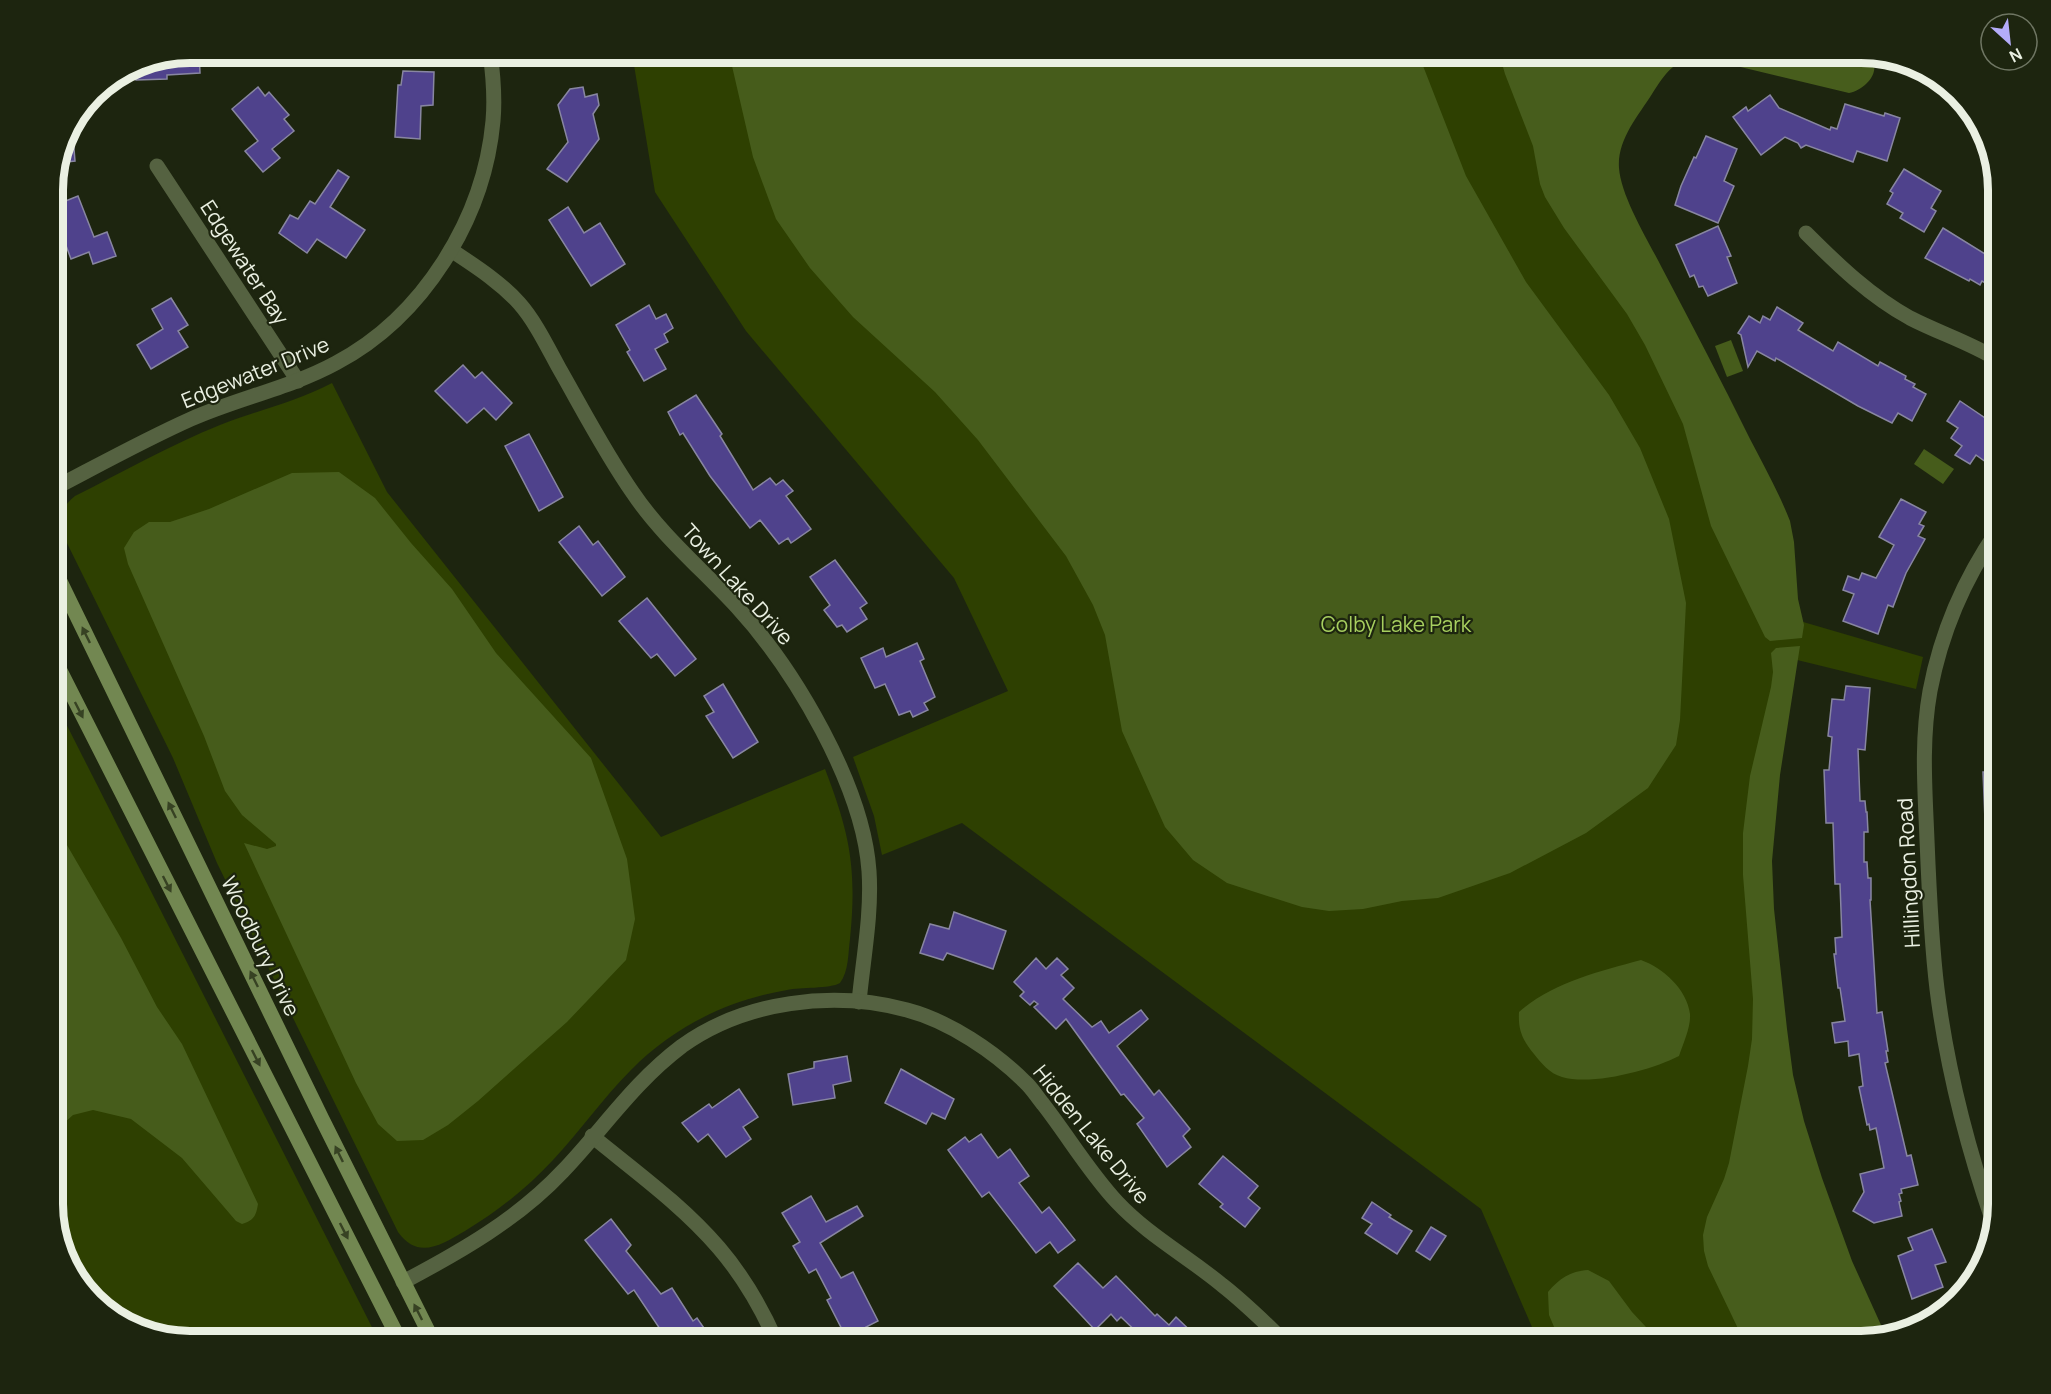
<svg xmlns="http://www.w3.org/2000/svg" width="2051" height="1394" font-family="Manrope,sans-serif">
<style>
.green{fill:#2e4001}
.forest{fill:#475d1c}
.water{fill:#465c1b}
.building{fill:#4f428c;stroke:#8886a1;stroke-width:1.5}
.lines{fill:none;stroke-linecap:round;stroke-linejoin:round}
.minor{stroke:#556241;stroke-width:15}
.secondary{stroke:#728751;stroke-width:15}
.oneway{fill:#374223}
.labels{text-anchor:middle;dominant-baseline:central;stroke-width:4.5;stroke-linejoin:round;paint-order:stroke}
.street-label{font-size:21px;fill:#eaf0e2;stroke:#1d250f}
.park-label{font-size:21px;fill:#a7cf5f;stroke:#1d250f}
.rim{fill:none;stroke:#eaf0e2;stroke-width:8}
</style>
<rect width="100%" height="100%" fill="#1d250f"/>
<!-- green -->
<g class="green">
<path d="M632,53h1028l-60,108 193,458 130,38 -7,32 -127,-31 -26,200 25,225 74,258h-324l-57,-132 -519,-386 -80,32 -8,-39 -21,-59 155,-66 -54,-113 -208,-247 -91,-139z"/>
<path d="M332,383l55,109 274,345 164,-68c25,65 32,100 25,170 -2,14 -1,32 -10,44 -10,6 -40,4 -53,7 -59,10 -114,37 -156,80 -28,28 -51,61 -78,90 -26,28 -55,51 -88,71 -24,14 -47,29 -67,1l-181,-369 -44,-105 -109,-221c-7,-17 -3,-30 11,-41 48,-24 95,-51 145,-71 38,-15 76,-23 112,-42z"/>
<path d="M53,698l326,643h-189l-77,-23 -42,-45 -18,-60z"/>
</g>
<!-- forest -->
<g class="forest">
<path d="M1861,52c27,11 8,37 -12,41l-150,-36c-25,2 -34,17 -47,37 -14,22 -35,46 -33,74 2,29 30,74 43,100 30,57 60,114 88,171 14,27 29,54 40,82l4,21 4,57 6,26 -2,13 -32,3 -5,-4 -54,-111 -28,-102 -38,-79 -18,-31 -63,-86 -19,-31 -5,-13 -7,-38 -28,-72 -6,-21z"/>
<path d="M1800,646l-20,129 -8,86 2,48 13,120 6,46 11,46 18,57 30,83 34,75 -24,5h-118l-36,-75 -4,-15 -1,-16 4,-18 17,-38 5,-16 19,-97 4,-27 1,-40 -10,-124v-42l7,-57 21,-89 2,-15 -2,-19 5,-5z"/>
</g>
<!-- water -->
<g class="water">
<path d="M729,53h689l48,123 60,106 83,113 31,53 29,71 17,84 -6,117 -4,25 -28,43 -62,45 -76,40 -72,25 -36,3 -39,8 -34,2 -27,-4 -75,-24 -34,-23 -28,-33 -43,-96 -17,-96 -12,-30 -27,-49 -88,-116 -43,-48 -82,-75 -43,-49 -34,-49 -23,-62z"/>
<path d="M1731,340l12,31 -16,6 -12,-31z"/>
<path d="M1924,449l30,20 -11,15 -29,-20z"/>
<path d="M339,472l36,26 36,45 41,46 44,64 95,105 36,101 8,60 -9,41 -59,62 -89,79 -30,24 -25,15 -26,1 -19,-17 -22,-41 -112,-240 23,6 9,-3v-2l-34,-29 -17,-24 -21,-55 -76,-172 -4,-16 10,-16 15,-10h21l39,-13 83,-36z"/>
<path d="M53,821l68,117 36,69 25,37 76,160c-2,12 -4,16 -16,20l-6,-3 -54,-63 -51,-39 -38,-9 -20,5 -10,9 -10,28z"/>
<path d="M1641,960c22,8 46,29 49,54 1,13 -7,30 -11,42 -27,14 -87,30 -117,21 -13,-4 -20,-13 -28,-23 -12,-15 -16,-24 -15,-42 34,-30 79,-40 122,-52z"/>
<path d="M1588,1270l21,11 23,31 27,29h-99l-11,-26 -1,-23c11,-13 22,-21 40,-22z"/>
</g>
<!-- building -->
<g class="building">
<path d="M190,52h9l1,21 -33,2v4l-31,1 -1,-16 3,-1z"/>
<path d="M403,71l31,1 -1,33 -12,1 -1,33 -25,-2 3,-52h3z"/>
<path d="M258,87l7,9 4,-4 20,23 -5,4 10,12 -22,18 8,9 -17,14 -18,-21 13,-10 -26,-32z"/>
<path d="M583,87l2,10 12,-3 2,11 -6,9 6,25 -32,43 -20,-13 21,-27 -10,-37 12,-16z"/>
<path d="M1770,95l9,13 51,22 1,-3 6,2 8,-25 39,12 1,-3 15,5 -13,43 -30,-10 -4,11 -47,-17 -5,3 -3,-5 -13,-6 -24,18 -28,-38 13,-10 2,4z"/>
<path d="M72,124l3,37 -18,2 6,-26z"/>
<path d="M1706,136l31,13 -13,32 10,5 -16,37 -43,-18 6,-19 13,-29 2,1z"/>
<path d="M1904,169l37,22 -10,17 5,3 -12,21 -24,-14 3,-5 -16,-9 6,-11 -3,-2z"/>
<path d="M338,170l11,7 -19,30 35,23 -19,28 -29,-19 -10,14 -28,-20 11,-18 8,4 12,-18 5,3z"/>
<path d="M78,196l16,41 13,-5 9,24 -23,8 -4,-12 -18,7 -13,-35 -5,3v-21z"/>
<path d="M568,207l16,26 16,-10 25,41 -34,22 -42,-66z"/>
<path d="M1718,226l13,30 -4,1 10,26 -29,13 -5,-10 -4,1 -5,-12 -4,2 -14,-32z"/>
<path d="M1943,228l55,34v28l-16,-9 -2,4 -10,-6 -1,2 -44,-23z"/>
<path d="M171,298l17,27 -10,6 10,16 -37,22 -14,-24 26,-16 -11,-20z"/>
<path d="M649,305l7,14 10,-5 7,14 -9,6 4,8 -13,7 11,20 -22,12 -17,-29 3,-2 -14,-25z"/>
<path d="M1777,307l26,16 -5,7 35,21 5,-9 40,24 2,-4 26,14 -1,3 10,5 -2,3 13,7 -14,27 -14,-8 -6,10 -34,-17 -82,-48 -1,3 -18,-10 -9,16 -7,-32 -3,-2 11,-17 11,7 3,-7 7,4z"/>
<path d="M463,365l12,13 7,-6 30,31 -16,17 -12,-12 -17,15 -32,-32z"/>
<path d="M696,395l26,39 -2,2 33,54 17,-12 6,7 7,-5 10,11 -7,5 25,33 -20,14 -3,-5 -9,6 -19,-24 -10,8 -40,-52 -27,-43 -3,2 -12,-23z"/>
<path d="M1960,401l28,19 -2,3 12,8v22l-8,12 -14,-10 -6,9 -15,-9 7,-9 -11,-8 7,-10 -11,-7z"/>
<path d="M529,434l34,63 -24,14 -34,-65z"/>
<path d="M1901,499l25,13 -7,12 5,2 -6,10 7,3 -19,34 -13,34 -5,-2 -10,29 -35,-13 11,-27 -11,-4 5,-14 11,4 3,-7 14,5 18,-33 -15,-8z"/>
<path d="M579,526l14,19 5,-4 27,36 -23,19 -43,-54z"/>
<path d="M835,560l32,43 -7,5 7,11 -20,13 -5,-7 -5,2 -13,-17 6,-5 -20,-28z"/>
<path d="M647,598l49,61 -21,17 -18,-22 -6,4 -32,-37z"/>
<path d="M917,643l7,16 -4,2 15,36 -11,6 4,7 -15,7 -3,-6 -11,4 -14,-31 -10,4 -14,-30 22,-10 3,9z"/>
<path d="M723,684l35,58 -25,16 -27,-42 8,-4 -10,-16z"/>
<path d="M1846,686l24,2 -5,62 -7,-1 2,52h5l1,11h1l1,20h-4v30h3l1,16h3v22h-1l7,113 5,-1 6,39h-2l2,11 -3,1 22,93 4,-1 7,30 -17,4 1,4 -3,1 2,7 -2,1 3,14 -28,7 -21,-12 11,-19 -4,-18 24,-6 -8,-40 -6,2 -1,-6 -2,1 -8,-38 4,-1 -4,-32 -10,2 -1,-15 -13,2 -3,-20 13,-2 -5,-33h-2l-4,-34h2l-1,-16 7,-1 -2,-53h-5l-2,-61h-7l-2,-53h5l3,-33 -4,-1 4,-37 12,1z"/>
<path d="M1983,772h15v48h-13z"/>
<path d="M954,912l52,19 -13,38 -46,-16 -4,7 -23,-7 10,-29 19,5z"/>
<path d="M1036,958l10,11 11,-11 11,11 -7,6 13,13 -11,11 29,28 9,-6 8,12 32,-23 7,9 -31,27 37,49 5,-5 31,39 -7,7 8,11 -24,20 -30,-43 7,-6 -20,-24 -3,1 -55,-76 -10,10 -22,-22 4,-3 -4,-3 -4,4 -10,-9 4,-4 -10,-10z"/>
<path d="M847,1056l4,25 -18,4 2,13 -42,7 -5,-31 26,-6v-6z"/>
<path d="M901,1069l53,30 -9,20 -13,-6 -6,11 -41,-21z"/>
<path d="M739,1089l19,28 -15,10 8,12 -25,18 -18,-23 -10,8 -16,-19 27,-19 3,4z"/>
<path d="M981,1134l17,24 12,-9 19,27 -10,7 23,30 7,-6 26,33 -17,13 -8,-11 -14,11 -47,-61 -7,5 -34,-47 17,-13 4,5z"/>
<path d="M1223,1156l35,30 -10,12 12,10 -15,19 -25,-20 3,-3 -24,-20z"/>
<path d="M811,1196l15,26 31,-16 6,10 -43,27 21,35 12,-6 25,49 -12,6 9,14h-27l-21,-41 4,-2 -15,-29 -7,4 -16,-27 7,-4 -18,-29z"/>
<path d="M1372,1202l19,13 -2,2 23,14 -15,23 -32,-21 7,-9 -10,-6z"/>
<path d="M611,1219l20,26 -5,6 35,43 11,-6 21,33 4,-3 16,23h-45l-34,-51 -6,4 -43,-54z"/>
<path d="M1431,1227l15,9 -16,24 -14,-9z"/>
<path d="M1932,1229l14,33 -11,3 8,22 -31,12 -14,-43 15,-6 -5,-12z"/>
<path d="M1078,1263l25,25 13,-12 39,40 2,-2 12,11 7,-8 25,24h-55l-25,-24 -4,4 -6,-7 -16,16 -41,-44z"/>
</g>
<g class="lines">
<!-- minor -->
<g class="minor">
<path d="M157,166l141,215"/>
<path d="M1806,233c32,32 64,63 104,85 29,15 61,25 88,42"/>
<path d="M451,250c24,16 48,31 68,53 16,18 28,43 40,65 24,42 46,85 74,125 29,43 69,76 104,114 57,62 126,178 132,264 3,43 -6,88 -10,131"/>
<path d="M53,489c46,-24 91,-49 138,-70 47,-21 99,-31 145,-56 87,-46 148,-144 157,-242 2,-22 0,-47 -3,-69"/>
<path d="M592,1136c44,36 90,69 127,112 23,27 43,61 57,93"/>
<path d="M1993,1222c-26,-76 -46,-153 -56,-233 -6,-49 -8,-99 -10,-149 -2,-50 -6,-99 3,-149 11,-58 34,-112 68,-161"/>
<path d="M403,1282c57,-30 115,-63 160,-111 41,-43 70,-88 119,-125 63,-45 151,-56 225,-36 42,11 88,42 118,72 7,6 12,15 18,22 25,32 46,68 74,98 31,33 70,54 105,83 22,17 42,37 62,56"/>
</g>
<!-- secondary -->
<g class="secondary">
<path d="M53,567l269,552 111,222"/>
<path d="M53,657l347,684"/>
</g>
</g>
<!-- one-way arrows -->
<defs><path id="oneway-solid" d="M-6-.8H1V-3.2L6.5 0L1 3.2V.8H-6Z" transform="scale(1.5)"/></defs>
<g class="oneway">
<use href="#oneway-solid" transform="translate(86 635) rotate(-116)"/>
<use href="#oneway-solid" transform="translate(79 710) rotate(63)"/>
<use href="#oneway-solid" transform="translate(172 810) rotate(-116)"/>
<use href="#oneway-solid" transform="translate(167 884) rotate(63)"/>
<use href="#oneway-solid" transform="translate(254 979) rotate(-116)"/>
<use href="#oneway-solid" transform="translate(256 1058) rotate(63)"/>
<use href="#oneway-solid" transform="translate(339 1154) rotate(-116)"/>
<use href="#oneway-solid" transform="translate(344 1231) rotate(63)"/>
<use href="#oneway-solid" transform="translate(418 1312) rotate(-117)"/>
</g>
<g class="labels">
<!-- street labels -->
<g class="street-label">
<text transform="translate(245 262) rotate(57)">Edgewater Bay</text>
<text transform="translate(255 372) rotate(-22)">Edgewater Drive</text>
<text transform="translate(738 584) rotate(48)">Town Lake Drive</text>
<text transform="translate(1908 873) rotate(-93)">Hillingdon Road</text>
<text transform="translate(261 946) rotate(64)">Woodbury Drive</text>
<text transform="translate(1092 1134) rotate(51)">Hidden Lake Drive</text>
</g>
<!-- park labels -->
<g class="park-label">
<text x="1396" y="624">Colby Lake Park</text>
</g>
</g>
<!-- crop -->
<path d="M0 0H2051V1394H0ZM190 63H1861A127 127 0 0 1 1988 190V1204A127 127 0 0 1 1861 1331H190A127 127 0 0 1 63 1204V190A127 127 0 0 1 190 63Z" fill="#1d250f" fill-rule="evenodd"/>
<path class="rim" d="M190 63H1861A127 127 0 0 1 1988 190V1204A127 127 0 0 1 1861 1331H190A127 127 0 0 1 63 1204V190A127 127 0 0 1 190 63Z"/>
<!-- north arrow -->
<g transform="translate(2009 42) rotate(153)"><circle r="28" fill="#1d250f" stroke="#6f7663" stroke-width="1.5"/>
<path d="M0-4.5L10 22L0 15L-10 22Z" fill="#b4acf9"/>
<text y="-9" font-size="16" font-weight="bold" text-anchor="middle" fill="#eaf0e2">N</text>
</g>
</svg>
